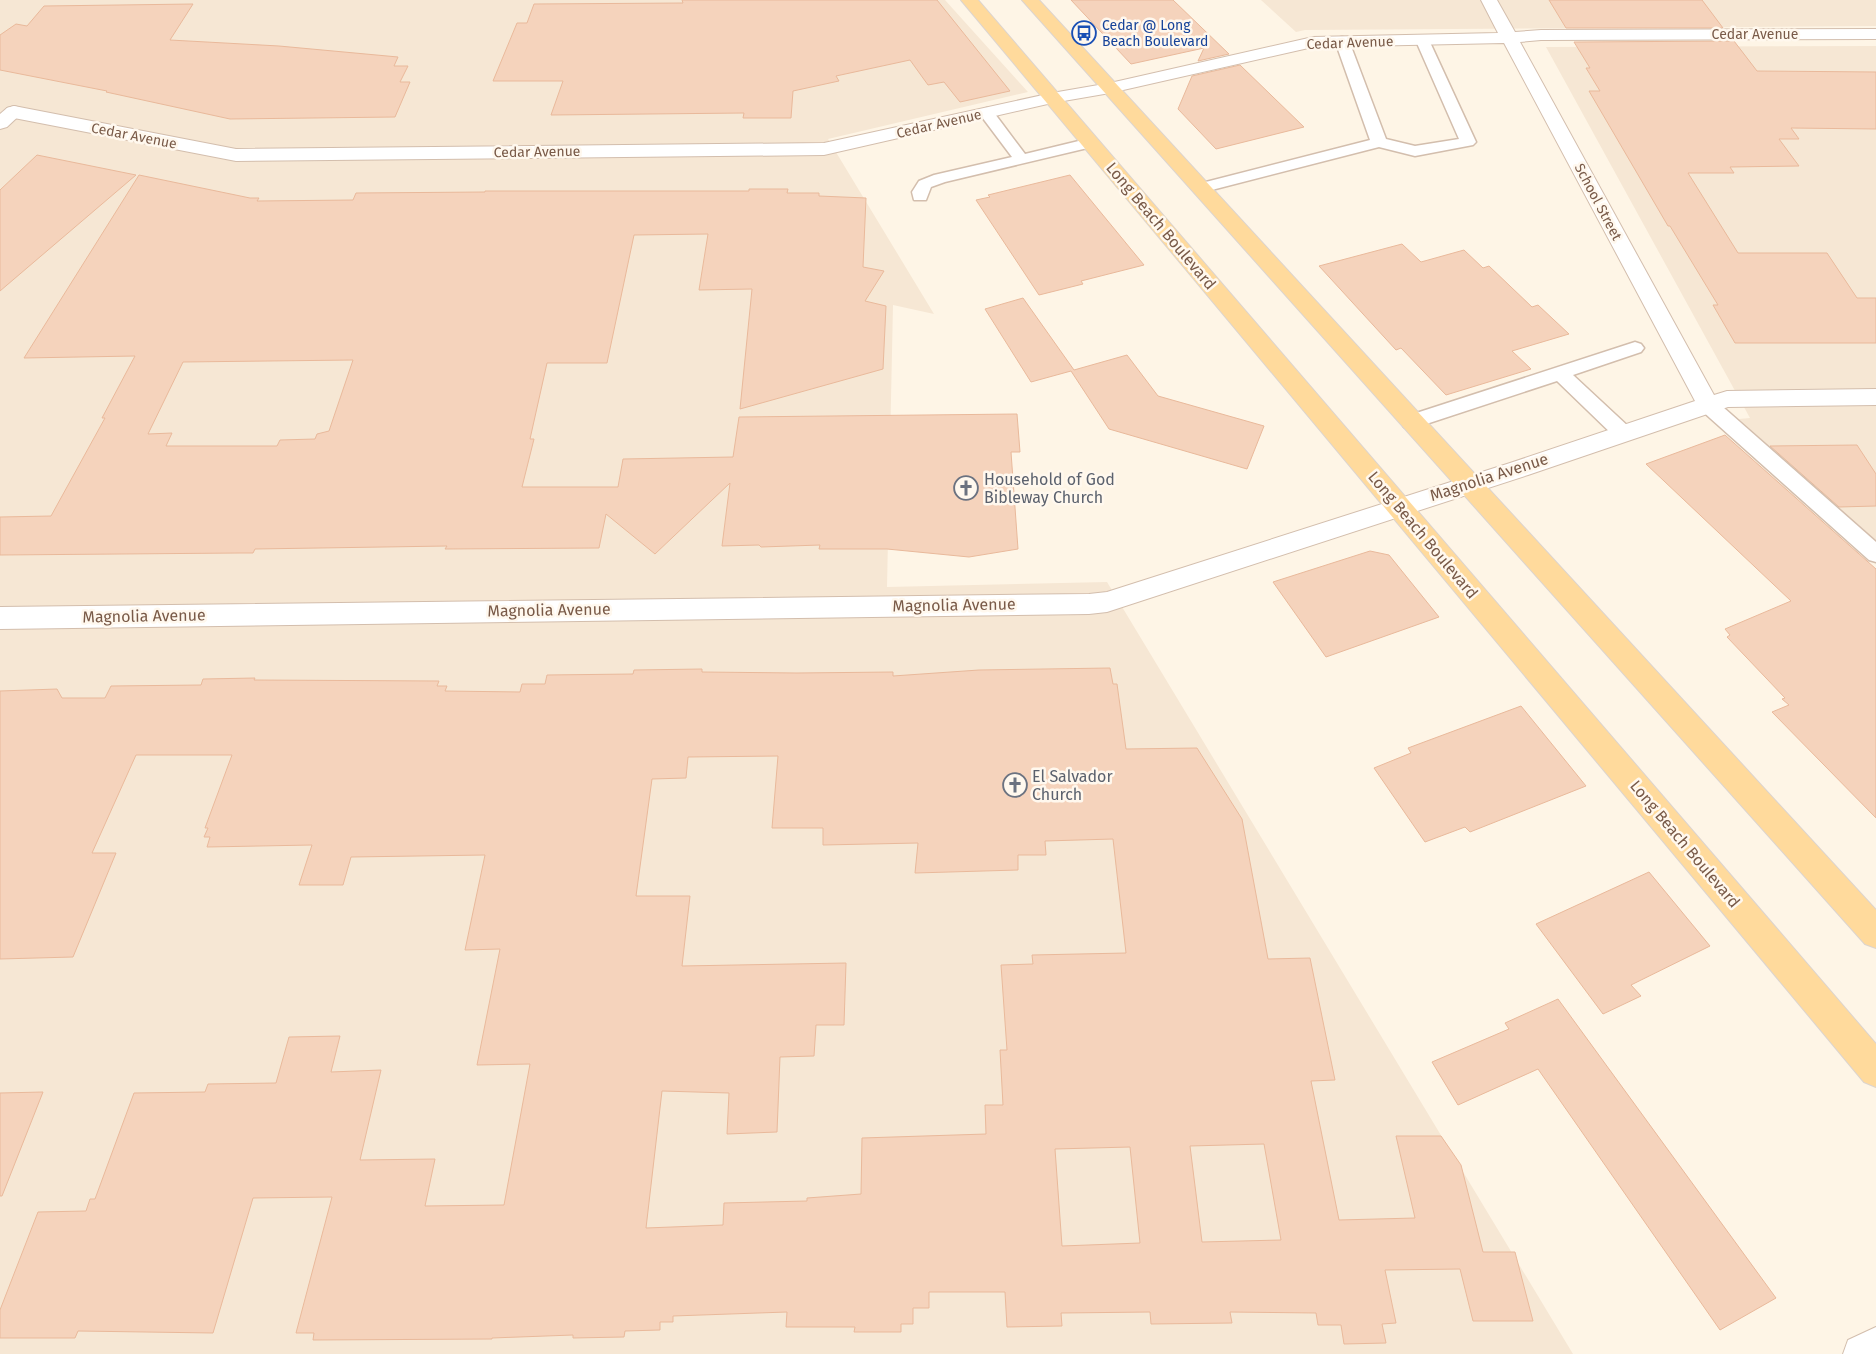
<svg xmlns="http://www.w3.org/2000/svg" width="1876" height="1354" font-family="'Fira Sans',sans-serif">
<style>
.residential{fill:#f6e7d4}
.building{fill:#f5d3bc;stroke:#e9b99b;fill-rule:evenodd}
.lines{fill:none;stroke-linecap:round;stroke-linejoin:round}
.service-casing{stroke:#d3bead;stroke-width:3}
.minor-casing{stroke:#d3bead;stroke-width:2}
.tertiary-casing{stroke:#d3bead;stroke-width:2}
.primary-casing{stroke:#dcd4cf;stroke-width:2}
.service{fill:#fff;fill-rule:evenodd}
.minor{fill:#fff;fill-rule:evenodd}
.tertiary{fill:#fff;fill-rule:evenodd}
.primary{fill:#ffda9c;fill-rule:evenodd}
.labels{text-anchor:middle;dominant-baseline:central;stroke-width:5;stroke-linejoin:round;paint-order:stroke}
.far-transit-label{font-size:14px;fill:#164399;stroke:#fff8ee;text-anchor:start}
.far-street-label{font-size:14px;fill:#795a48;stroke:#fff8ee}
.street-label{font-size:16px;fill:#795a48;stroke:#fff8ee}
.worship-label{font-size:16px;fill:#5b616d;stroke:#fff8ee;text-anchor:start}
</style>
<rect width="100%" height="100%" fill="#fef5e6"/>
<!-- residential -->
<g class="residential">
<path d="M0,0h945l83,92 -200,47 106,175 -41,-9 -6,282 220,-5 466,772h-1573z"/>
<path d="M1261,0h615v26l-571,4 -9,2z"/>
<path d="M1876,46v496l-137,-123 11,-1 -204,-371z"/>
</g>
<!-- building -->
<g class="building">
<path d="M682,0h255l73,91 -50,11 -16,-20 -16,3 -18,-25 -74,16 3,5 -46,10 -2,27h-48l1,-5 -193,2 12,-34h-70l24,-58h10l7,-19 149,-1z"/>
<path d="M1071,0h102l56,54 -31,7 6,-13 -73,16z"/>
<path d="M1549,0h153l21,28h-157z"/>
<path d="M193,4l-23,36 109,6 119,11 -4,9h14l-8,16h10l-15,35 -165,2 -124,-27 1,-1 -107,-21v-35l16,-11 11,2 17,-20z"/>
<path d="M1734,41l23,30 119,1v57l-85,-1 8,11h-20l20,27 -69,1 4,6h-46l50,80h89l30,45h19v45h-141l-22,-38h5l-48,-79h-2l-79,-135h11l-14,-23h4l-16,-26z"/>
<path d="M1240,65l64,62 -88,22 -38,-40 14,-33z"/>
<path d="M37,155l99,20 -136,116v-101z"/>
<path d="M139,175l111,23h9l-2,3 96,-1 3,-7 129,-1v-1h264v-2h39l-1,4h32v3l47,2 -3,69 21,4 -19,30 21,5 -3,63 -143,40 12,-120 -53,1 9,-56 -74,1 -27,128h-60l-17,76h4l-12,48h96l5,-28 110,-2 6,-40 278,-3 3,38h-9l7,97 -49,8 -82,-8h-68l1,-4 -59,2 -2,-2 -37,1 8,-63 -75,71 -49,-40 -7,34 -154,1 2,-3 -192,3 -2,4h-14l-239,2v-38l51,-1 54,-98h-3l33,-62 -111,2zM353,360l-24,71 -12,3 -2,5 -35,1 -3,6h-111l6,-13 -24,1 35,-72z"/>
<path d="M1070,175l74,90 -63,16 2,3 -44,11 -63,-95 14,-3 -2,-2z"/>
<path d="M1402,244l19,18 43,-12 19,18 6,-2 43,41 6,-2 31,29 -57,17 19,18 -85,26 -45,-47 -5,2 -77,-84z"/>
<path d="M1023,298l51,72 53,-15 31,41 106,30 -17,43 -138,-40 -38,-58 -40,11 -46,-73z"/>
<path d="M1725,435l151,134v249l-104,-106 17,-7 -7,-6 3,-1 -58,-61 3,-2 -5,-6 66,-28 -145,-137z"/>
<path d="M1857,445l19,29v32l-37,1 -69,-61z"/>
<path d="M1370,551l19,4 50,62 -113,40 -53,-75z"/>
<path d="M1110,668l3,16h4l9,65 71,-1 45,71 26,140 42,-1 25,122 -24,1 28,139 76,-2 -19,-82h45l20,29 22,87h32l18,69h-60l-13,-52 -75,1 11,53 -14,1 4,19 -42,1 -3,-19h-23l-2,-12 -86,-1 2,11 -81,1 -1,-12 -89,1 1,13 -55,1 -2,-35h-76v16h-16v16h-12v8h-47l1,-5h-69l1,-15 -114,4v6h-13v8l-35,1 -1,6 -51,1v-3l-81,3v1l-179,1 1,-7h-18l36,-136 -79,1 -40,135 -135,-2 -3,7h-75v-28l38,-98 48,-1 4,-12h5l39,-106 71,-1 3,-8 68,-1 13,-46 51,-1 -9,36 50,-2 -21,90 75,-1 -10,47 79,-1 26,-141 -53,1 23,-116 -35,1 20,-95 -134,2 -8,28h-44l13,-40 -105,2 3,-10h-6l4,-9h-3l27,-73h-96l-44,98h24l-43,104 -73,2v-268l57,-2 5,9h43l6,-12 90,-1 2,-6 52,-1 -1,2 185,1 -2,5h10l-2,5 75,1 2,-8h23l2,-9 86,-1 1,-4 68,-1v3l95,1 96,-1v4l86,-6zM778,756l-6,72h51v17l95,-2 -3,30 103,-3v-15h28l-1,-14 68,-2 13,114 -94,2 1,9 -32,1 6,85h-7l3,55h-18l1,29 -124,4 -1,56 -54,4v3l-83,2 -1,22 -77,3 16,-137 67,2 -2,41 50,-2 3,-75 34,-1 2,-31h28l2,-62 -164,3 8,-70h-54l16,-117 34,-1 2,-21zM1264,1144l17,96 -79,2 -12,-96zM1130,1147l10,96 -78,3 -7,-97z"/>
<path d="M1521,706l65,80 -116,46 -5,-5 -40,15 -51,-74 37,-15 -3,-5z"/>
<path d="M1649,872l61,74 -79,39 10,11 -38,18 -67,-90z"/>
<path d="M1558,999l218,299 -56,32 -182,-261 -80,36 -26,-43 77,-33 -4,-6z"/>
<path d="M43,1092l-41,104h-2v-103z"/>
</g>
<g class="lines">
<!-- service casing -->
<g class="service-casing">
<g id="service">
<path d="M1342,37l5,1 2,3 37,98 29,7 44,-7 -43,-98 2,-3h10l48,104 -3,3 -58,11 -36,-9 -179,46 -6,-2 -2,-3 2,-3 176,-45 -35,-99 2,-3z"/>
<path d="M987,108l5,2 33,44 66,-16 5,2 3,3 -3,3 -151,36 -14,5 -5,13h-12l-2,-8 7,-11 15,-6 78,-18 -33,-44 3,-3z"/>
<path d="M1635,342l6,2 3,4 -3,4 -68,23 57,53 3,5 -3,5 -7,2 -7,-2 -59,-57 -146,48 -7,-2 -3,-5 3,-5z"/>
<path d="M1708,398l7,2 161,142v20l-7,-2 -168,-150 -2,-5 2,-5z"/>
</g>
</g>
<!-- minor casing -->
<g class="minor-casing">
<g id="minor">
<path d="M1481,0h16l18,32 26,-2 335,-1v10l-335,1 -21,2 194,353 13,-4 149,-2v16l-148,2 -200,68 -421,137 -18,2 -1089,15v-22l1089,-13 18,-2 403,-129 185,-62 -191,-358 -191,4 -203,46 -58,10 -228,52 -588,6 -222,-43 -7,-2 -2,-4 2,-4 7,-2 222,43 588,-6 228,-50 58,-10 203,-46 185,-4z"/>
<path d="M1876,1327v27h-33l5,-14z"/>
</g>
</g>
<!-- tertiary casing -->
<g class="tertiary-casing">
<path id="tertiary" d="M14,106l7,2 2,4 -16,15 -7,2v-15l7,-6z"/>
</g>
<!-- primary casing -->
<g class="primary-casing">
<g id="primary">
<path d="M961,0h17l898,1044v43l-12,-5z"/>
<path d="M1022,0h17l837,910v38l-11,-4z"/>
</g>
</g>
<!-- service -->
<use href="#service" class="service"/>
<!-- minor -->
<use href="#minor" class="minor"/>
<!-- tertiary -->
<use href="#tertiary" class="tertiary"/>
<!-- primary -->
<use href="#primary" class="primary"/>
</g>
<!-- icons -->
<defs>
<g id="bus-ring" transform="scale(1.25)"><circle r="9.5" fill="#fff8ee" stroke="#1a4fb4" stroke-width="1.5"/><path d="M-5-6H5V4H4V6H2V4H-2V6H-4V4H-5ZM-3.5-4V0h7V-4ZM-3.5 1.2v1.5H-2V1.2ZM2 1.2v1.5H3.5V1.2Z" fill="#1a4fb4"/></g>
<g id="church-ring" transform="scale(1.25)"><circle r="9.5" fill="#fff8ee" stroke="#6b7280" stroke-width="1.5"/><path d="M-1.2-6h2.4v3.5h3.3v2.4h-3.3V6h-2.4V-.1h-3.3v-2.4h3.3Z" fill="#6b7280"/></g>
</defs>
<g fill-rule="evenodd">
<use href="#bus-ring" x="1084" y="33"/>
<use href="#church-ring" x="966" y="488"/>
<use href="#church-ring" x="1015" y="785"/>
</g>
<g class="labels">
<!-- far-transit labels -->
<g class="far-transit-label">
<text x="1102" y="25">Cedar @ Long<tspan x="1102" dy="16">Beach Boulevard</tspan></text>
</g>
<!-- far-street labels -->
<g class="far-street-label">
<text x="1755" y="34">Cedar Avenue</text>
<text transform="translate(1350 43) rotate(-2)">Cedar Avenue</text>
<text transform="translate(939 124) rotate(-13)">Cedar Avenue</text>
<text transform="translate(134 136) rotate(11)">Cedar Avenue</text>
<text transform="translate(537 152) rotate(-1)">Cedar Avenue</text>
<text transform="translate(1598 202) rotate(62)">School Street</text>
</g>
<!-- street labels -->
<g class="street-label">
<text transform="translate(1161 226) rotate(50)">Long Beach Boulevard</text>
<text transform="translate(1489 477) rotate(-18)">Magnolia Avenue</text>
<text transform="translate(1423 535) rotate(50)">Long Beach Boulevard</text>
<text transform="translate(954 605) rotate(-1)">Magnolia Avenue</text>
<text transform="translate(549 610) rotate(-1)">Magnolia Avenue</text>
<text transform="translate(144 616) rotate(-1)">Magnolia Avenue</text>
<text transform="translate(1685 844) rotate(50)">Long Beach Boulevard</text>
</g>
<!-- worship labels -->
<g class="worship-label">
<text x="984" y="479">Household of God<tspan x="984" dy="18">Bibleway Church</tspan></text>
<text x="1032" y="776">El Salvador<tspan x="1032" dy="18">Church</tspan></text>
</g>
</g>
</svg>
